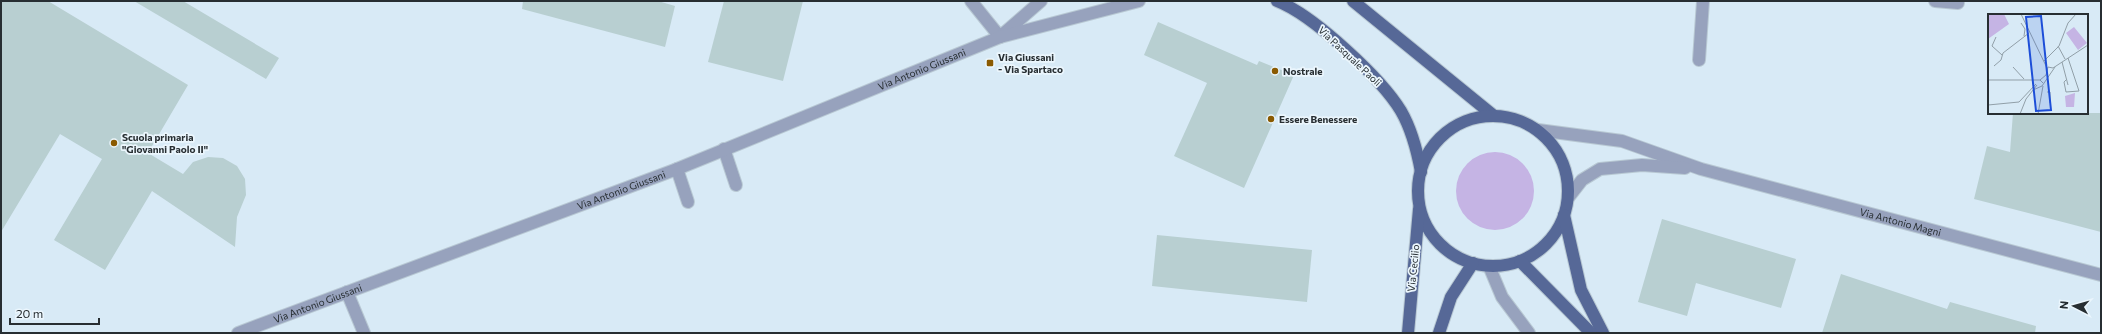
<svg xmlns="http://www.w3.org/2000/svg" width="2102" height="334" font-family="Commissioner,sans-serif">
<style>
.green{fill:#c5b4e4}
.building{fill:#b8cfd1}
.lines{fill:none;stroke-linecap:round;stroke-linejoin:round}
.minor-casing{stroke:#b8c8d3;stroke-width:14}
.major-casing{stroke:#b8c8d3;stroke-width:14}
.minor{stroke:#97a2bd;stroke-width:12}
.major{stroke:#566897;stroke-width:12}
.poi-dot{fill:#8a5a01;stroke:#ebf6fd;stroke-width:1.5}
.labels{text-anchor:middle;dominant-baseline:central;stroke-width:3.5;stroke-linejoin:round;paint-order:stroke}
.street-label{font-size:10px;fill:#272e32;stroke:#ebf6fd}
.poi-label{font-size:10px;font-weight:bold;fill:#272e32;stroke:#ebf6fd;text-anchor:start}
.inset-road{fill:none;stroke:#919fa8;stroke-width:1}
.view{fill:#1d4ed8;fill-opacity:0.15;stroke:#1d4ed8;stroke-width:2}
.inset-edge{fill:none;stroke:#272e32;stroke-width:2}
</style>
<rect width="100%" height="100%" fill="#d8eaf6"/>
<!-- green -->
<circle class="green" cx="1495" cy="191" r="39"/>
<!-- building -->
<g class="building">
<path d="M1,1h47l140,84 -40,68 35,21 10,-12 15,-5 15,1 14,8 8,13 1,16 -9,22 -2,30 -83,-56 -47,79 -51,-30 48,-81 -42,-25 -59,98z"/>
<path d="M134,1h49l96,57 -13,21z"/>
<path d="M523,1h135l17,5 -10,41 -143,-38z"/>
<path d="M724,1h79l-20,80 -75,-19z"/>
<path d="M1158,22l99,43 2,-4 35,14 -50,113 -70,-32 33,-73 -63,-28z"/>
<path d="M2013,113h88v119l-127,-33 13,-53 23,6z"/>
<path d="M1662,219l134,40 -15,49 -85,-25 -9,33 -49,-14z"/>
<path d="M1157,235l155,15 -5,52 -155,-16z"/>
<path d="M1841,274l106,35 3,-7 86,24 -1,7h-213z"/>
</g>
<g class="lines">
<!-- minor casing -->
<g class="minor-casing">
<g id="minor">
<path d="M971,1l29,36"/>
<path d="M1935,1l23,2"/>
<path d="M1003,34l38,-33"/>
<path d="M1699,60l4,-59"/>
<path id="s1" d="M1538,130l84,11 79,28 400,106"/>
<path d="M724,149l12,36"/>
<path d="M677,169l11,33"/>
<path d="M1568,198l14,-18 18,-11 42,-4 43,3"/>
<path d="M1489,266l13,31 27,36"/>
<path d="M347,292l17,41"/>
<path id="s2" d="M238,333l439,-164 323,-132 139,-36"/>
</g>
</g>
<!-- major casing -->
<g class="major-casing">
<g id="major">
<path d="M1277,1c36,14 104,77 124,110 11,19 16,39 20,61"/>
<path d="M1353,1l141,115"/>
<circle cx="1493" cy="191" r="75"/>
<path d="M1564,215l17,75 22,43"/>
<path d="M1520,261l71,72"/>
<path d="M1408,333l11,-124"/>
<path d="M1439,333l12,-36 22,-34"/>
</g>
</g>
<!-- minor -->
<use href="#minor" class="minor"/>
<!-- major -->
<use href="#major" class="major"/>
</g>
<!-- markers -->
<g class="poi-dot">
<rect x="986" y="59" width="8" height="8" rx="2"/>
<circle cx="1275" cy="71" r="4"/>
<circle cx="1271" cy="119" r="4"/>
<circle cx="114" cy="143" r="4"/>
</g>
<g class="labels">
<!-- street labels -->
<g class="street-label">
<text transform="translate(1350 56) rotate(43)">Via Pasquale Paoli</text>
<text stroke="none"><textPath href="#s2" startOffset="733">Via Antonio Giussani</textPath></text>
<text stroke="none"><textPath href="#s2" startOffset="409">Via Antonio Giussani</textPath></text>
<text stroke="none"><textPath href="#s1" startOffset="375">Via Antonio Magni</textPath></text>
<text transform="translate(1413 268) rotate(-84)">Via Cecilio</text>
<text stroke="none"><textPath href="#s2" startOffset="85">Via Antonio Giussani</textPath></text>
</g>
<!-- poi labels -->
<g class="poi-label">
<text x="998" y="57">Via Giussani<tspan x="998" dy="12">- Via Spartaco</tspan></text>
<text x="1283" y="71">Nostrale</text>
<text x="1279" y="119">Essere Benessere</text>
<text x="122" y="137">Scuola primaria<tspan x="122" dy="12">"Giovanni Paolo II"</tspan></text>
</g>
</g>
<!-- overview -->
<g transform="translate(1988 14)">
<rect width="100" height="100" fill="#d8eaf6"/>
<path d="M0,0h16l5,10 -21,15zM86,13l13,16 -9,7 -12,-17zM87,79l-1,14h-8l-1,-11z" fill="#c5b4e4"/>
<path class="inset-road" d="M33,0l26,54M33,9l4,6 -1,7M8,23l-4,9 10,9M70,32l7,13M56,47l15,-15 9,-23 8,-9M74,48l6,23M6,52l7,-6 2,-7 26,-20M25,53l11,12M65,54l35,-23M79,65l-3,3 2,10 13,-1 -11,-33M0,66h52l3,3M52,66l6,-5 2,-8 5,1M45,76l9,-4 13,-19M59,78h3v11M0,91l31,-3 17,-18M32,100l6,-15 11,-14M50,100l5,-28"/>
<path class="view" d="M53,2l10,94 -15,1 -10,-94z"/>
<rect width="100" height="100" class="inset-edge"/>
</g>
<!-- border -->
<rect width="2102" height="334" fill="none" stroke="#272e32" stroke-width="4"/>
<!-- north arrow -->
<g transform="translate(2074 306) rotate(276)" stroke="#ebf6fd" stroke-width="3" paint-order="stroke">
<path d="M0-3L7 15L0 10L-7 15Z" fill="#272e32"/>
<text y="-6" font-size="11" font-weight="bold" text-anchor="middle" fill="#272e32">N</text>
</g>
<!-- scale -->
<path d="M10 318v6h89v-6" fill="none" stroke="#272e32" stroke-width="2"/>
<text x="16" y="318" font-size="12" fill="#272e32" stroke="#ebf6fd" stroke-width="3" paint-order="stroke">20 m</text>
</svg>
